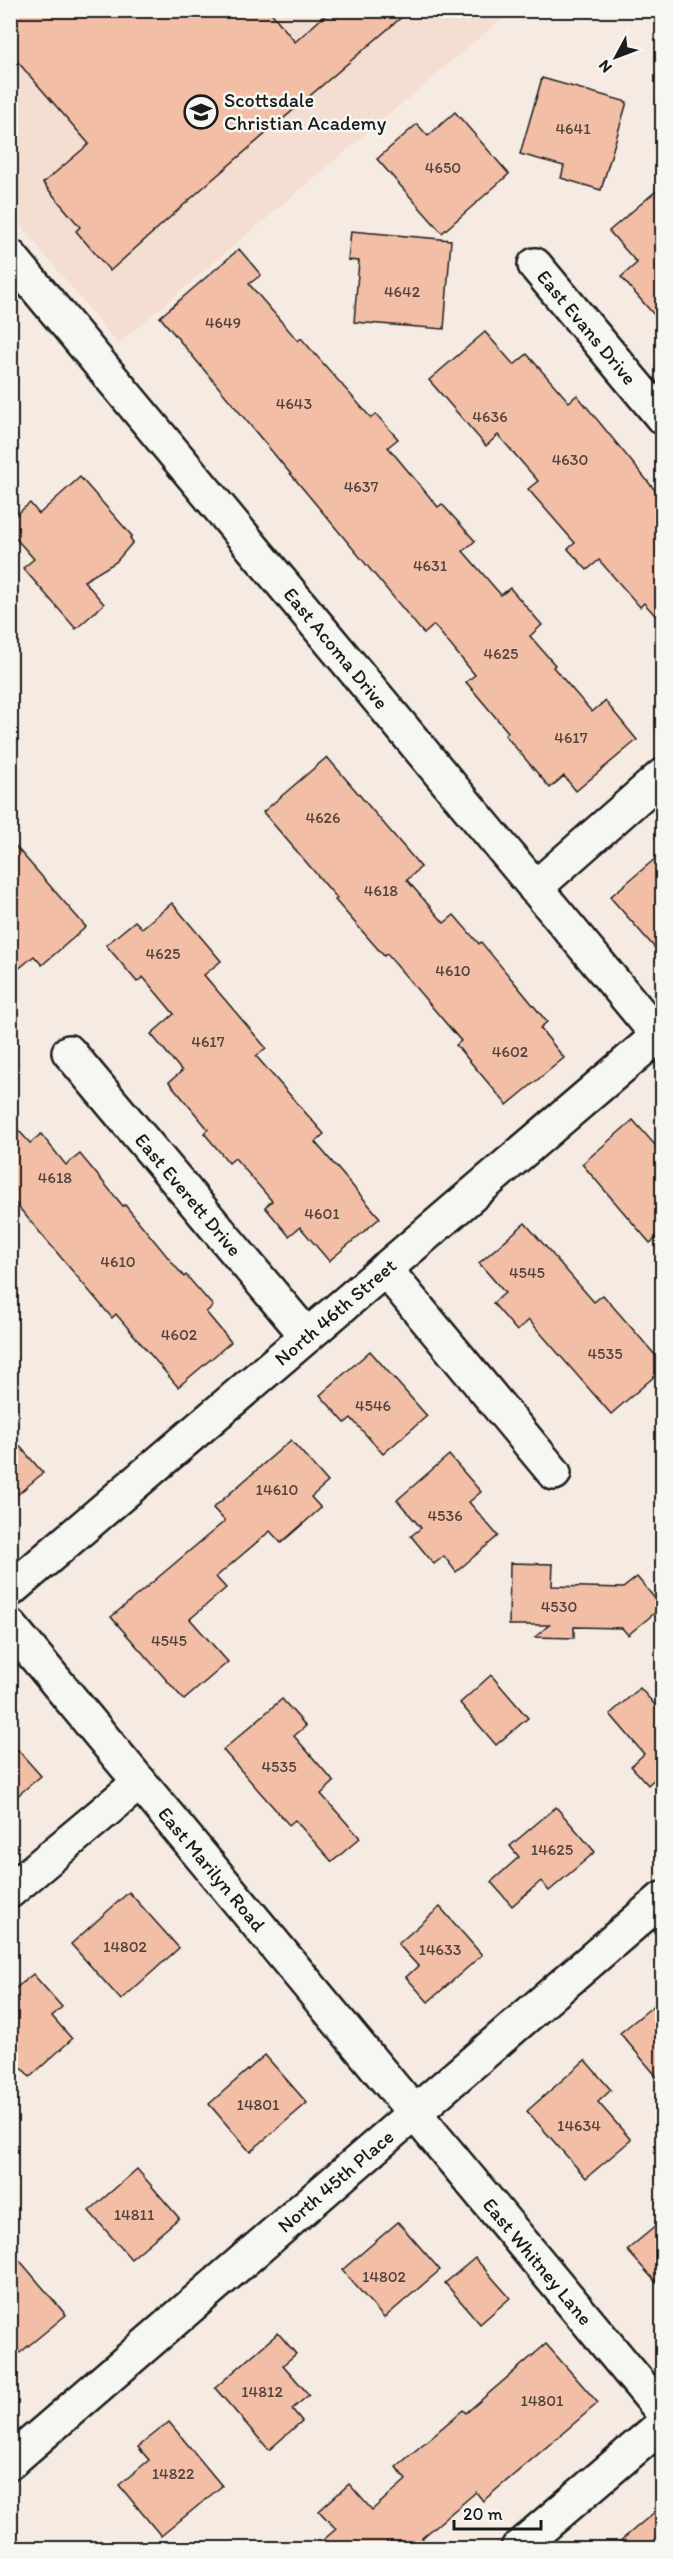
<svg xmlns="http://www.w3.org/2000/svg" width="673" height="2559" font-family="Itim,sans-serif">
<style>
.built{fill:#f4ded1}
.building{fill:#f3bea6;stroke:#1c1c1c;stroke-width:1.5}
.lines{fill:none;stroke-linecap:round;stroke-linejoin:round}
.street-casing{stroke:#1c1c1c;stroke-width:38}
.secondary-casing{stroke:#1c1c1c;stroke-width:38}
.street{stroke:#f6f6f2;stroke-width:33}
.secondary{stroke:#f6f6f2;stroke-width:33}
.labels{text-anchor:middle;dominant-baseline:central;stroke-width:5;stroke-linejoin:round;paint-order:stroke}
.number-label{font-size:16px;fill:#52443e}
.poi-label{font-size:20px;fill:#1c1c1c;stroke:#f6f6f2;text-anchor:start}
.street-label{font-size:20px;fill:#1c1c1c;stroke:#f6f6f2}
</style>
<rect width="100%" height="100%" fill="#f5ebe3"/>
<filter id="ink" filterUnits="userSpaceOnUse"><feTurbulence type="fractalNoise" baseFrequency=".0167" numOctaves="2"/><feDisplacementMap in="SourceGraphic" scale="12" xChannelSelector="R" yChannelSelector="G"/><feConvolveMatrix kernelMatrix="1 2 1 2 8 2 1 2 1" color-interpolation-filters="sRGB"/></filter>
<g filter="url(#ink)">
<!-- built -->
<path class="built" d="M10,11h501l-393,333 -107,-130z"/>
<!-- building -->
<g class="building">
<path d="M10,10h259l26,32 36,-32h79l-204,175 -96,86 -34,-40 4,-4 -37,-44 46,-39 -79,-91z"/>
<path d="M542,78l85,24 -26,88 -40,-12 3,-12 -44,-12z"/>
<path d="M455,112l54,62 -67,59 -65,-74 40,-35 11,12z"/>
<path d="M663,185v140l-42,-48 16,-14 -28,-32z"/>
<path d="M351,231l100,9 -7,89 -90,-7 5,-61 -11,-1z"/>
<path d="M239,249l22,26 -12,9 49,57 3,-3 70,80 5,-4 22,25 -10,8 50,60 4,-3 33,37 -12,10 38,44 9,-7 32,37 -12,11 25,29 -2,2 39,45 13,-11 32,39 -61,51 -12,-15 -14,12 -45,-53 3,-3 -42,-50 9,-7 -41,-50 -10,9 -264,-317z"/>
<path d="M485,332l29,33 13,-11 42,48 8,-7 86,105v124l-19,-21 -4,4 -41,-47 -12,10 -19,-21 7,-6 -47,-54 10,-8 -40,-46 -12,11 -57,-66z"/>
<path d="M80,477l52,59 -2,2 3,4 -17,20 -32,19 20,23 -28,25 -53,-61 11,-9 -24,-27v-12l20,-17 9,11z"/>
<path d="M327,757l94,110 -14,13 37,43 10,-8 25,29 2,-2 66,80 -7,6 24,30 -57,47 -51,-60 5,-4 -74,-87 -3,2 -49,-56 2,-2 -74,-86z"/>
<path d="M10,840l76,87 -44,38 -8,-9 -24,20z"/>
<path d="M663,852v105l-53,-60z"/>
<path d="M172,903l49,58 -17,14 62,73 -10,8 68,78 -9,8 65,76 -51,43 -29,-34 -11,9 -24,-29 7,-6 -37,-43 -6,5 -25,-30 4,-4 -39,-47 13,-11 -31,-37 23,-20 -31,-37 -6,5 -31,-37 29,-24 7,7z"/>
<path d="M633,1120l30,34v79l-13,10 -68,-79z"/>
<path d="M10,1121l20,22 11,-9 25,31 14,-11 43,52 2,-1 59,72 2,-2 27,31 -7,6 25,30 -53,45 -62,-73 -4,4 -102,-121z"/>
<path d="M525,1223l69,79 9,-7 60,69v5l-52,45 -82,-94 -12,11 -24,-28 12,-10 -26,-30z"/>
<path d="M370,1351l57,65 -44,38 -32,-36 -6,5 -25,-28z"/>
<path d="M10,1435l33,38 -33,28z"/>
<path d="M291,1440l37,42 -17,15 10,11 -40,35 -11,-12 -54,46 10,11 -36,31 38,43 -44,38 -73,-83 114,-96 -12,-13z"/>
<path d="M449,1455l32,37 -12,10 29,34 -42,36 -12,-16 -10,8 -23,-28 10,-8 -24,-28z"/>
<path d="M510,1563l43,1 -1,22 71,2 14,-11 25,30 -34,28 -6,-7 -48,-1v11l-39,-1 14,-12h-40z"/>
<path d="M491,1675l37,43 -32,27 -36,-42z"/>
<path d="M640,1688l23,26v61l-2,-2 -13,12 -17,-19 13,-12 -34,-40z"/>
<path d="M282,1699l24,27 -12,10 40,46 -13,12 39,44 -28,24 -37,-42 -6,5 -66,-75z"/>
<path d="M10,1741l31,35 -31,26z"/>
<path d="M556,1807l39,45 -46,39 -8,-10 -29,25 -21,-24 28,-25 -9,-11z"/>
<path d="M129,1892l50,56 -58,52 -50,-56z"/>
<path d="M440,1907l42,48 -54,47 -22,-25 12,-11 -20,-22z"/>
<path d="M33,1974l29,33 -10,9 20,23 -42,38 -20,-22v-62z"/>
<path d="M663,1998v86l-43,-51z"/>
<path d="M265,2055l42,48 -57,49 -41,-48z"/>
<path d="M585,2060l26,30 -13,12 33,38 -45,38 -59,-67z"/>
<path d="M137,2169l42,49 -48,41 -42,-48z"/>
<path d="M663,2220v70l-36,-40z"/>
<path d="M398,2222l42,48 -56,48 -42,-48z"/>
<path d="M10,2249l56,66 -56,46z"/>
<path d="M475,2258l35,40 -30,26 -35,-41z"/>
<path d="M278,2333l18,21 -13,11 26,30 -17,14 10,12 -33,29 -54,-62z"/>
<path d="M546,2344l52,59 -115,98 -7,-9 -54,46 9,10h-117l22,-19 -17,-18 30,-27 23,26 34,-30 -10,-13 67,-57 3,3z"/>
<path d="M169,2422l53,64 -61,50 -42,-51 30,-25 -11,-13z"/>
<path d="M663,2505v43h-51z"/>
</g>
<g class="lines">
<!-- street casing -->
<g class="street-casing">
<g id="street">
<path id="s1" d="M535,265l127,152"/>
<path d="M535,888l127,-112"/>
<path id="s2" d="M69,1052l238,284"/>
<path d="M385,1269l169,204"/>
<path id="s3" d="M10,1590l649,-555"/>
<path id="s4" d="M10,1626l652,785"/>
<path d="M10,1891l130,-109"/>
<path id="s5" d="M10,2462l652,-563"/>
<path d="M518,2548l144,-123"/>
</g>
</g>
<!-- secondary casing -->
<g class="secondary-casing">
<g id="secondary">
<path id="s6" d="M10,256l652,784"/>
</g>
</g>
<!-- street -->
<use href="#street" class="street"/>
<!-- secondary -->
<use href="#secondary" class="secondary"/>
</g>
</g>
<!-- icons -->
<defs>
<g id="school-ring" transform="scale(1.725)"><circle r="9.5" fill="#f6f6f2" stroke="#1c1c1c" stroke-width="1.5"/><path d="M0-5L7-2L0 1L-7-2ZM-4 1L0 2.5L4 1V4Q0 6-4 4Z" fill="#1c1c1c"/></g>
</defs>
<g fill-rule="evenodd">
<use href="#school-ring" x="201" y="112"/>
</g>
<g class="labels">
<!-- number labels -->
<g class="number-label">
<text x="573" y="128">4641</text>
<text x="443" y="167">4650</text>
<text x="402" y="291">4642</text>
<text x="223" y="322">4649</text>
<text x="294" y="403">4643</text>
<text x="490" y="416">4636</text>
<text x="570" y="459">4630</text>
<text x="361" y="486">4637</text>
<text x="430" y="565">4631</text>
<text x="501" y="653">4625</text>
<text x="571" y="737">4617</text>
<text x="323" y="817">4626</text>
<text x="381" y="890">4618</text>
<text x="163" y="953">4625</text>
<text x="453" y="970">4610</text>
<text x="208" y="1041">4617</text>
<text x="510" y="1051">4602</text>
<text x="55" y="1177">4618</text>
<text x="322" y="1213">4601</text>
<text x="118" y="1261">4610</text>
<text x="527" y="1272">4545</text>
<text x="179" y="1334">4602</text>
<text x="605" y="1353">4535</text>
<text x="373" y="1405">4546</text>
<text x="277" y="1489">14610</text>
<text x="445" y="1515">4536</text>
<text x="559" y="1606">4530</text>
<text x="169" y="1640">4545</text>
<text x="279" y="1766">4535</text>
<text x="552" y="1849">14625</text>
<text x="125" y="1946">14802</text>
<text x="440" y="1949">14633</text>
<text x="258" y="2104">14801</text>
<text x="579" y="2125">14634</text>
<text x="134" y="2214">14811</text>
<text x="384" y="2276">14802</text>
<text x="262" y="2391">14812</text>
<text x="542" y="2400">14801</text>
<text x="173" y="2473">14822</text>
</g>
<!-- poi labels -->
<g class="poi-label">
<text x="224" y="100">Scottsdale<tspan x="224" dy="23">Christian Academy</tspan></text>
</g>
<!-- street labels -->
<g class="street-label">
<text stroke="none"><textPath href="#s1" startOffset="81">East Evans Drive</textPath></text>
<text stroke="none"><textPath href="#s6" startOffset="510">East Acoma Drive</textPath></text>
<text stroke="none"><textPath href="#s2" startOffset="186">East Everett Drive</textPath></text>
<text stroke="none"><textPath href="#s3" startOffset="428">North 46th Street</textPath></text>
<text stroke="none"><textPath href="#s4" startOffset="316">East Marilyn Road</textPath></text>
<text stroke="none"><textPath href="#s5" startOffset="430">North 45th Place</textPath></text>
<text stroke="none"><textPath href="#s4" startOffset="826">East Whitney Lane</textPath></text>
</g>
</g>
<!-- margin -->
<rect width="673" height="2559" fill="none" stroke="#f6f6f2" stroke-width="36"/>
<rect x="18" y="18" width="637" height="2523" fill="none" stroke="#1c1c1c" stroke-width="2" filter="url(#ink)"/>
<!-- north arrow -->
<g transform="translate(616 57) rotate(229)" stroke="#f6f6f2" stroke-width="4.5" paint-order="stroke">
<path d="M0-4.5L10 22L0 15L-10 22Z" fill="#1c1c1c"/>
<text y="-9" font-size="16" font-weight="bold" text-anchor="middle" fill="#1c1c1c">N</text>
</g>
<!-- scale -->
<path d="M454 2520v9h87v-9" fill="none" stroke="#1c1c1c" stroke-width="3"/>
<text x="463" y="2520" font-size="18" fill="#1c1c1c" stroke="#f6f6f2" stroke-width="4.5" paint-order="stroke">20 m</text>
</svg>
